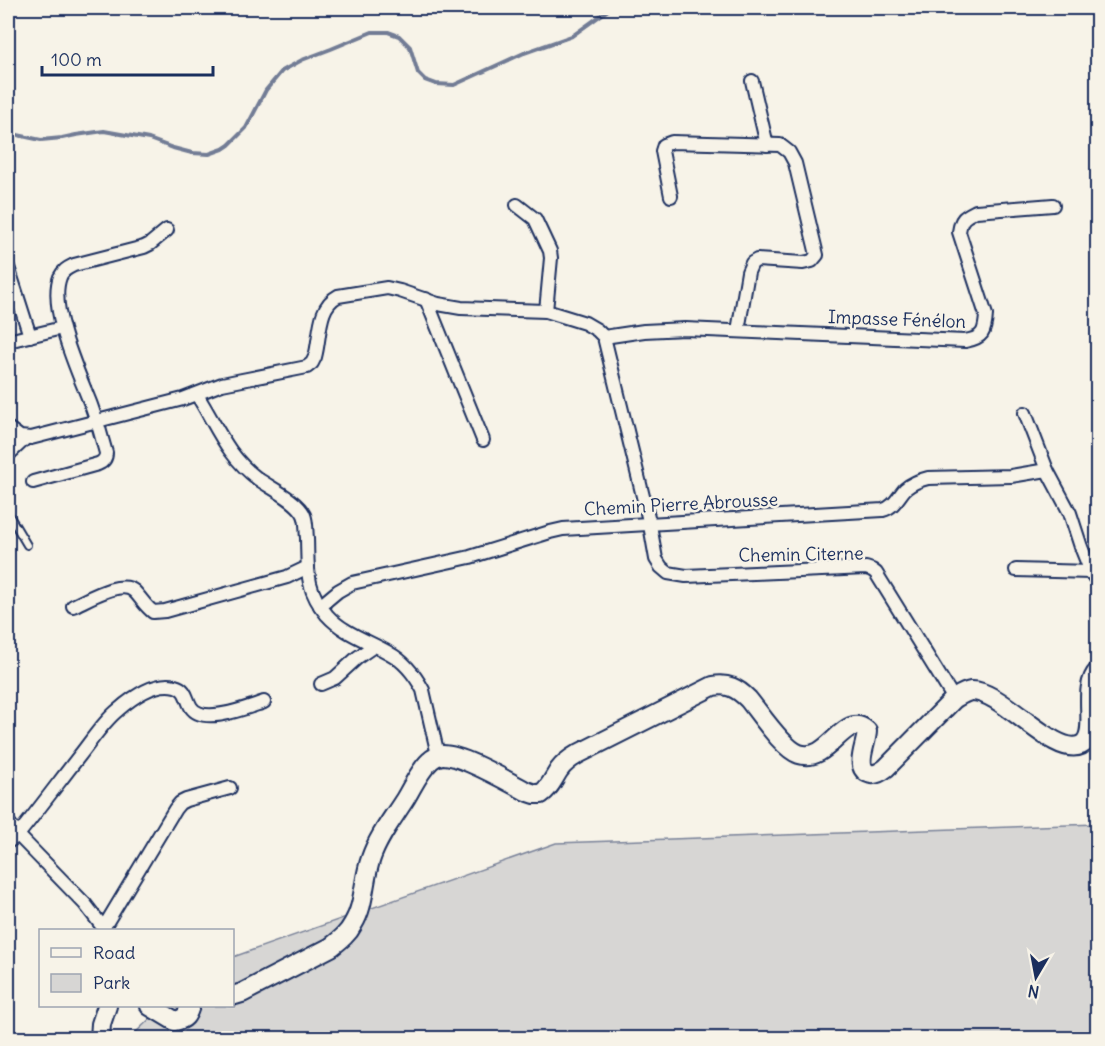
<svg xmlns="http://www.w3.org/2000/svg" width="1105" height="1046" font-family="Delius,sans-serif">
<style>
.green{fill:#d7d6d4;stroke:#798299;stroke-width:1.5}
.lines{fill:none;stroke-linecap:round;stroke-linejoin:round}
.stream{stroke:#727c95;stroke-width:4}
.lane-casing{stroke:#1b2f5e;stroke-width:10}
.street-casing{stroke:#1b2f5e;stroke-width:16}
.secondary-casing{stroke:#1b2f5e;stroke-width:22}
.lane{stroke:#f7f3e8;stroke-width:6}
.street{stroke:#f7f3e8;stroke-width:12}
.secondary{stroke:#f7f3e8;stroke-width:18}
.labels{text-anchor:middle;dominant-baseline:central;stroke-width:5;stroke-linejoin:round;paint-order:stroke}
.street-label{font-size:18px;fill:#1b2f5e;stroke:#f7f3e8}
</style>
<rect width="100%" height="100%" fill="#f7f3e8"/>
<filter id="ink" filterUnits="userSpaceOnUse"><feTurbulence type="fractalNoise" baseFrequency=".0167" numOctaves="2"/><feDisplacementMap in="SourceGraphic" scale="12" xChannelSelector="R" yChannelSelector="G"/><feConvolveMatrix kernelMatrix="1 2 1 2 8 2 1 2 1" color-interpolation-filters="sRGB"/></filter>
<g filter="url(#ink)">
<!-- green -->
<path class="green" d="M1097,824v214h-967l33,-32h69l1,-49 323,-114z"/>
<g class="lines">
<!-- stream -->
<path class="stream" d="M8,133l33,7 21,-2 14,-3 28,-4 45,8 24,9 19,5 17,1 14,-5 6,-4 17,-17 20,-38 16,-19 20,-11 29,-11 41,-17h16l11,4 11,11 8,26 7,7 11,4 18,1 70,-32 48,-17 39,-28"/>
<!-- lane casing -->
<g class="lane-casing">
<path id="lane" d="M8,513l19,32"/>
</g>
<!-- street casing -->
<g class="street-casing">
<g id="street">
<path d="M752,81l15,64"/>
<path d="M671,196l-9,-45 2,-6 8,-3 108,3 9,7 6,11 22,92 -5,6 -9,2 -46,-3 -5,3 -4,9 -10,59"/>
<path d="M517,205l18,14 15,32 1,7 -5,53"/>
<path d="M8,267l22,69"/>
<path d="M426,299l57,141"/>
<path d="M604,337l40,-6 41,-2 280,12c18,-3 20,-9 21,-26l-27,-83c2,-14 5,-15 17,-21l77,-6"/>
<path d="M8,341l54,-13"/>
<path d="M197,395c20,31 29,60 61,84 13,9 40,22 46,36 3,7 2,16 3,23 1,32 -2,51 20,77 17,19 42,26 62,38 15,8 26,22 34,37l15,65"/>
<path d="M1025,413l22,57 23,43 11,34 10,25 7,11"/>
<path d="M8,428l12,9 11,1 152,-39 39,-15 85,-17 5,-4 3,-6c6,-21 2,-50 23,-61l49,-8 13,3 38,13 23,4 85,3 39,12 12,7 7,7 46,188 6,34 5,8 7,6 18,3 180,-8 6,2 4,3 78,126"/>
<path d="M8,455l18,-17"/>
<path d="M33,482l65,-18c5,-2 8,-5 8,-11 -4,-16 -9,-32 -15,-48 -12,-31 -43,-97 -31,-128 3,-7 8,-9 14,-12l70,-18 6,-3 17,-14"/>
<path d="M1016,570l75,2"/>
<path d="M73,606c14,-6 48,-27 61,-15 7,7 11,15 19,21l12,-1 122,-34 21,-10"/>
<path d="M320,606l18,-15 14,-8 118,-26 80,-25 13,-3 320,-19c11,-3 15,-13 22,-21 7,-6 15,-9 23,-11l83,-2 36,-6"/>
<path d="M321,684l14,-6 23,-21 16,-11"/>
<path d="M8,822l10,13 67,69 20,26"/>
<path d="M8,842l10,-7c21,-26 41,-53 62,-80 12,-15 23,-33 38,-45 14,-12 37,-29 57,-24 12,3 11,13 16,21 12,19 57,0 73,-5"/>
<path d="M104,927l71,-118 5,-6 6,-3 44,-12"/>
</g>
</g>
<!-- secondary casing -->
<g class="secondary-casing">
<g id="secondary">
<path d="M232,996l10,-3 89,-46c9,-7 17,-13 22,-23 12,-19 10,-44 18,-66 7,-21 22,-40 34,-59 8,-13 14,-28 25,-38 4,-4 7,-5 12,-6 19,-1 65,26 84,36l9,3h6c9,-6 12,-15 18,-24 5,-7 12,-12 19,-16l135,-68c14,-3 24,2 35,13 11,13 35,50 51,55 31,10 45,-45 68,-23 0,12 -13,35 1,42 6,3 13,-1 18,-5l68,-69c5,-3 10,-7 17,-8 30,-2 83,67 110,54 20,-10 -1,-56 17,-74"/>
<path d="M150,1006l25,15c11,-2 12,-6 15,-15"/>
<path d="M100,1038l1,-14 6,-18"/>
</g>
</g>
<!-- lane -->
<use href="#lane" class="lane"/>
<!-- street -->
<use href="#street" class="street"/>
<!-- secondary -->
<use href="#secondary" class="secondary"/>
</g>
</g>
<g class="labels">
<!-- street labels -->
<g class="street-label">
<text transform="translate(897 319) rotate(2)">Impasse Fénélon</text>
<text transform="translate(681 504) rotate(-3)">Chemin Pierre Abrousse</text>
<text transform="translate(801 554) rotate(-1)">Chemin Citerne</text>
</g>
</g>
<!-- margin -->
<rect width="1105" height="1046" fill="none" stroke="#f7f3e8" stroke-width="30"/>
<rect x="15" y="15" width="1075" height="1016" fill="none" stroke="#1b2f5e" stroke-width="2" filter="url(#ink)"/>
<!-- legend -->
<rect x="39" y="929" width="195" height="78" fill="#f7f3e8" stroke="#9fa5b1" stroke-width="1.5"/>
<rect x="51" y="948" width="30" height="9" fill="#f7f3e8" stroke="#9fa5b1" stroke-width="1.5"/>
<text x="93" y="959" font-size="18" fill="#1b2f5e">Road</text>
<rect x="51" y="974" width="30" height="18" fill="#d7d6d4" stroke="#9fa5b1" stroke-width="1.5"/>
<text x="93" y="989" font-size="18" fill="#1b2f5e">Park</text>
<!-- north arrow -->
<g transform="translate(1036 977) rotate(190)" stroke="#f7f3e8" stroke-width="4.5" paint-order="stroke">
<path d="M0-4.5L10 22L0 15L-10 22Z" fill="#1b2f5e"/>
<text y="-9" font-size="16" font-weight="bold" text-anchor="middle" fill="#1b2f5e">N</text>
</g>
<!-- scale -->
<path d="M42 66v9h171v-9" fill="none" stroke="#1b2f5e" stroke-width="3"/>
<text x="51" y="66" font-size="18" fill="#1b2f5e" stroke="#f7f3e8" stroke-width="4.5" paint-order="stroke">100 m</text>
</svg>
